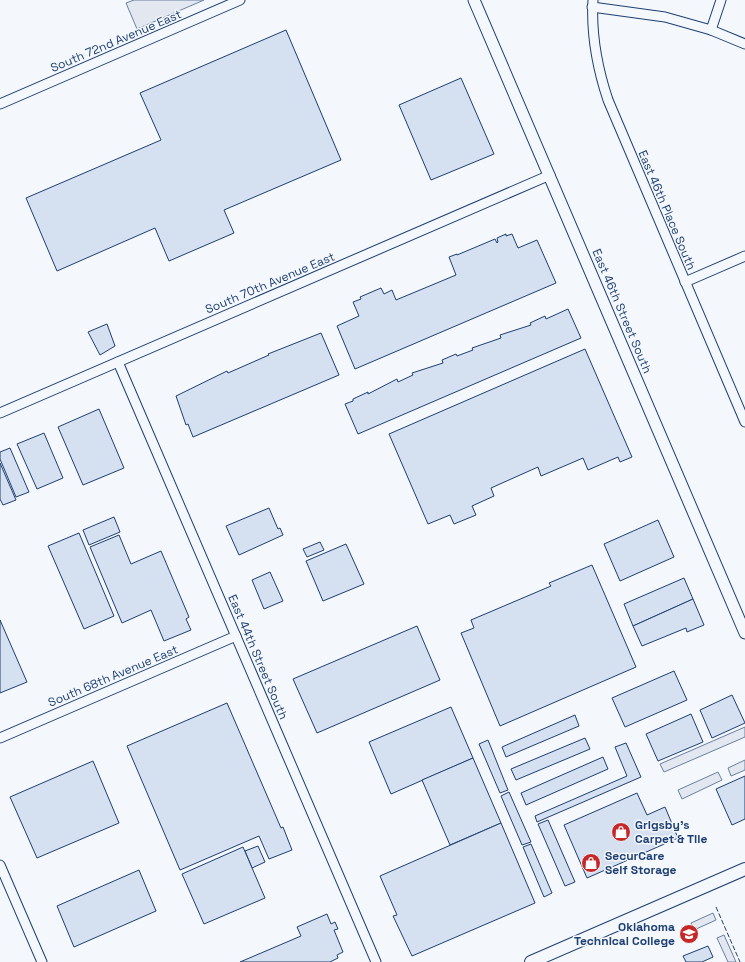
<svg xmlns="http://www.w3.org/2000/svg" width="745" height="962" font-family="'Space Grotesk',sans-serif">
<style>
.parking{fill:#e3e8f0;stroke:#687fa3}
.building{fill:#d5e0f0;stroke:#1d3f73}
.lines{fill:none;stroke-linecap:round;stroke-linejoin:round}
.minor-casing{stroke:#1d3f73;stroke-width:11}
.tertiary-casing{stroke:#1d3f73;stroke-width:13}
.secondary-casing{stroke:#1d3f73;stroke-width:14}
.minor{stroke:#f4f7fb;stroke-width:9}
.tertiary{stroke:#f4f7fb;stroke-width:11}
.secondary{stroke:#f4f7fb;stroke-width:12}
.fence{stroke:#1d3f73;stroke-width:1;stroke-dasharray:5 2;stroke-linecap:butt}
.labels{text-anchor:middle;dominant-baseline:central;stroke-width:3;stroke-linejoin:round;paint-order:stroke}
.street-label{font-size:12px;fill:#1d3f73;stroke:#f4f7fb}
.poi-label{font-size:12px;font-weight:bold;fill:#1d3f73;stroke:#f4f7fb;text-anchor:start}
</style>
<rect width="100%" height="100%" fill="#f4f7fb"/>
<!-- parking -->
<g class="parking">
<path d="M134,0h70l-67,29 -11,-26z"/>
<path d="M745,727v10l-81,35 -4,-8z"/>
<path d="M745,760v10l-14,6 -3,-8z"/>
<path d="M718,772l4,8 -40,19 -4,-9z"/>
<path d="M713,913l3,7 -22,10 -3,-7z"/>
<path d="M724,935l12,27h-8l-11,-24z"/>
</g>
<!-- building -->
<g class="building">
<path d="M286,30l55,130 -117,50 10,23 -65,28 -14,-33 -98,43 -31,-73 135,-58 -21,-47z"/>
<path d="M461,78l33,76 -63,26 -32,-75z"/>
<path d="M506,234v2l6,-2 6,14 19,-8 19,43 -201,86 -18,-43 22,-10 -6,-14 8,-3 -1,-2 21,-9 3,6 8,-4 4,10 60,-25 -7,-18 8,-3v1l38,-16 2,4 1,-1 -1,-4z"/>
<path d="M568,309l13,29 -223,96 -13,-30 8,-3v-2l15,-7v2l29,-15 1,3 15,-7 -1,-2 31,-10 -1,-3 14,-6 1,2 16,-6 -1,-2 29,-10 -1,-3 31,-10 -1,-2 15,-7 1,3z"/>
<path d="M107,324l8,22 -15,9 -12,-23z"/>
<path d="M321,333l18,42 -146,62 -5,-13 -2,1 -10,-29 51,-25 1,2 41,-18 -1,-1z"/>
<path d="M585,349l47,108 -12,5 -2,-5 -30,13 -5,-12 -42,18 -3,-9 -47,21 3,8 -22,10 4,9 -22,9 -4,-9 -22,9 -39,-90z"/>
<path d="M99,409l25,59 -41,17 -25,-58z"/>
<path d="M44,433l19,45 -26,11 -20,-45z"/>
<path d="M10,448l19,44 -13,5 -16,-38v-7z"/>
<path d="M0,463l16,37 -13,5 -3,-6z"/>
<path d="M269,508l9,21 2,-1 3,7 -44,20 -13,-29z"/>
<path d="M114,517l6,15 -31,13 -6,-15z"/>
<path d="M658,520l16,37 -54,24 -16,-37z"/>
<path d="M79,533l35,83 -30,13 -36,-83z"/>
<path d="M119,535l12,29 30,-13 28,66 -3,2 5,11 -27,11 -13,-31 -29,13 -32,-76z"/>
<path d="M320,542l4,8 -17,7 -4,-8z"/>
<path d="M346,544l18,40 -41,17 -17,-40z"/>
<path d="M592,565l44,102 -136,59 -39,-93 13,-5 -3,-8 80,-34 -2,-3z"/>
<path d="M270,572l13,29 -19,8 -12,-29z"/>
<path d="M684,578l9,21 -60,27 -9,-22z"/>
<path d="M693,599l11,26 -17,7 -1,-4 -44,18 -9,-20z"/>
<path d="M0,620l27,62 -27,11z"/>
<path d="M417,626l23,54 -123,53 -24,-54z"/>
<path d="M674,671l13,29 -62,27 -13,-29z"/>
<path d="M732,695l13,28 -33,15 -12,-28z"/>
<path d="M227,703l54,125 2,-1 9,23 -23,9 -10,-23 -79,34 -53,-124z"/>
<path d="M451,707l22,51 -82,36 -22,-52z"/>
<path d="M691,714l12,28 -45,19 -12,-27z"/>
<path d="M575,715l4,11 -73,31 -4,-10z"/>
<path d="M585,738l5,11 -74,31 -5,-11z"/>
<path d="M488,740l20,50 -8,3 -21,-49z"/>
<path d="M626,743l15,34 -104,45 -2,-6 92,-40 -12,-29z"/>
<path d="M603,757l5,12 -82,36 -5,-12z"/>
<path d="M473,758l28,65 -51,22 -28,-65z"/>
<path d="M93,761l26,62 -82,35 -27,-61z"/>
<path d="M745,776v43l-13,6 -16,-36z"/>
<path d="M509,792l22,50 -9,3 -21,-49z"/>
<path d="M637,793l10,22 18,-8 13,31 -91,40 -23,-53z"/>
<path d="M548,820l27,62 -10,4 -27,-62z"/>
<path d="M501,823l34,80 -123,53 -19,-40 4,-1 -17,-39z"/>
<path d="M531,844l21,49 -8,4 -21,-50z"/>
<path d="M258,846l7,16 -13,6 -7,-17z"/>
<path d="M243,847l22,51 -61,26 -22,-50z"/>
<path d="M139,870l17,41 -82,36 -17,-41z"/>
<path d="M327,914l4,10 4,-2 3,7 -4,1 9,22 -6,3 1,3 -8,4h-90l61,-26 -4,-9z"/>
<path d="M708,946l5,11 -11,5h-16l-3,-6z"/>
</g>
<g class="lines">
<!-- minor casing -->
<g class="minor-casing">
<g id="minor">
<path d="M593,0c-2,34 4,67 15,100l137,322"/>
<path d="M592,7l73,10 46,13 34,14"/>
<path d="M711,30l10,-30"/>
<path d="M0,104l240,-104"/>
<path d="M685,282l60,-26"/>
<path d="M118,362l258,600"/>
<path d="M0,413l550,-238"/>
<path d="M0,738l236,-102"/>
<path d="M0,865l42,97"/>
</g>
</g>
<!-- tertiary casing -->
<g class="tertiary-casing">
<path id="tertiary" d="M474,0l271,633"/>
</g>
<!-- secondary casing -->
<g class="secondary-casing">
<path id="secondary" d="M531,962l214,-93"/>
</g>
<!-- minor -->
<use href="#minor" class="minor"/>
<!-- tertiary -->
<use href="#tertiary" class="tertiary"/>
<!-- secondary -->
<use href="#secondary" class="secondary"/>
<!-- fence -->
<path class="fence" d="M716,907l24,55"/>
</g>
<!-- icons -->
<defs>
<g id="shop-disc" transform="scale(1)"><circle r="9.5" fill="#c62828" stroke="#f4f7fb"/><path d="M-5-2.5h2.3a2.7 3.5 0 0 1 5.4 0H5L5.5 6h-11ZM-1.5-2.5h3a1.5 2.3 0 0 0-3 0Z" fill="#fff"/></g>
<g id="university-disc" transform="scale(1)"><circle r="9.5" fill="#c62828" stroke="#f4f7fb"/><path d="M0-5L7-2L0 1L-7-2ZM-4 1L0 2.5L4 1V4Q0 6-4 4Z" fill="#fff"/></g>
</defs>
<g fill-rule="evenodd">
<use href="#shop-disc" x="621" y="832"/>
<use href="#shop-disc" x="591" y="863"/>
<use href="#university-disc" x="689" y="934"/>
</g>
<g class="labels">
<!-- street labels -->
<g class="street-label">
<text transform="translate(116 41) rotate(-23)">South 72nd Avenue East</text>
<text transform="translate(667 210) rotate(67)">East 46th Place South</text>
<text transform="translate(270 283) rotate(-23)">South 70th Avenue East</text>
<text transform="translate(622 311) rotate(67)">East 46th Street South</text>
<text transform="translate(258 657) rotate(67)">East 44th Street South</text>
<text transform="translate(113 676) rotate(-23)">South 68th Avenue East</text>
</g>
<!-- poi labels -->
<g class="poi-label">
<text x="635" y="825">Grigsby's<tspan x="635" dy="14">Carpet &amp; Tile</tspan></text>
<text x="605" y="856">SecurCare<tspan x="605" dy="14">Self Storage</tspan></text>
<text x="675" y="927" text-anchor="end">Oklahoma<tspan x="675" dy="14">Technical College</tspan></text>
</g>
</g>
</svg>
